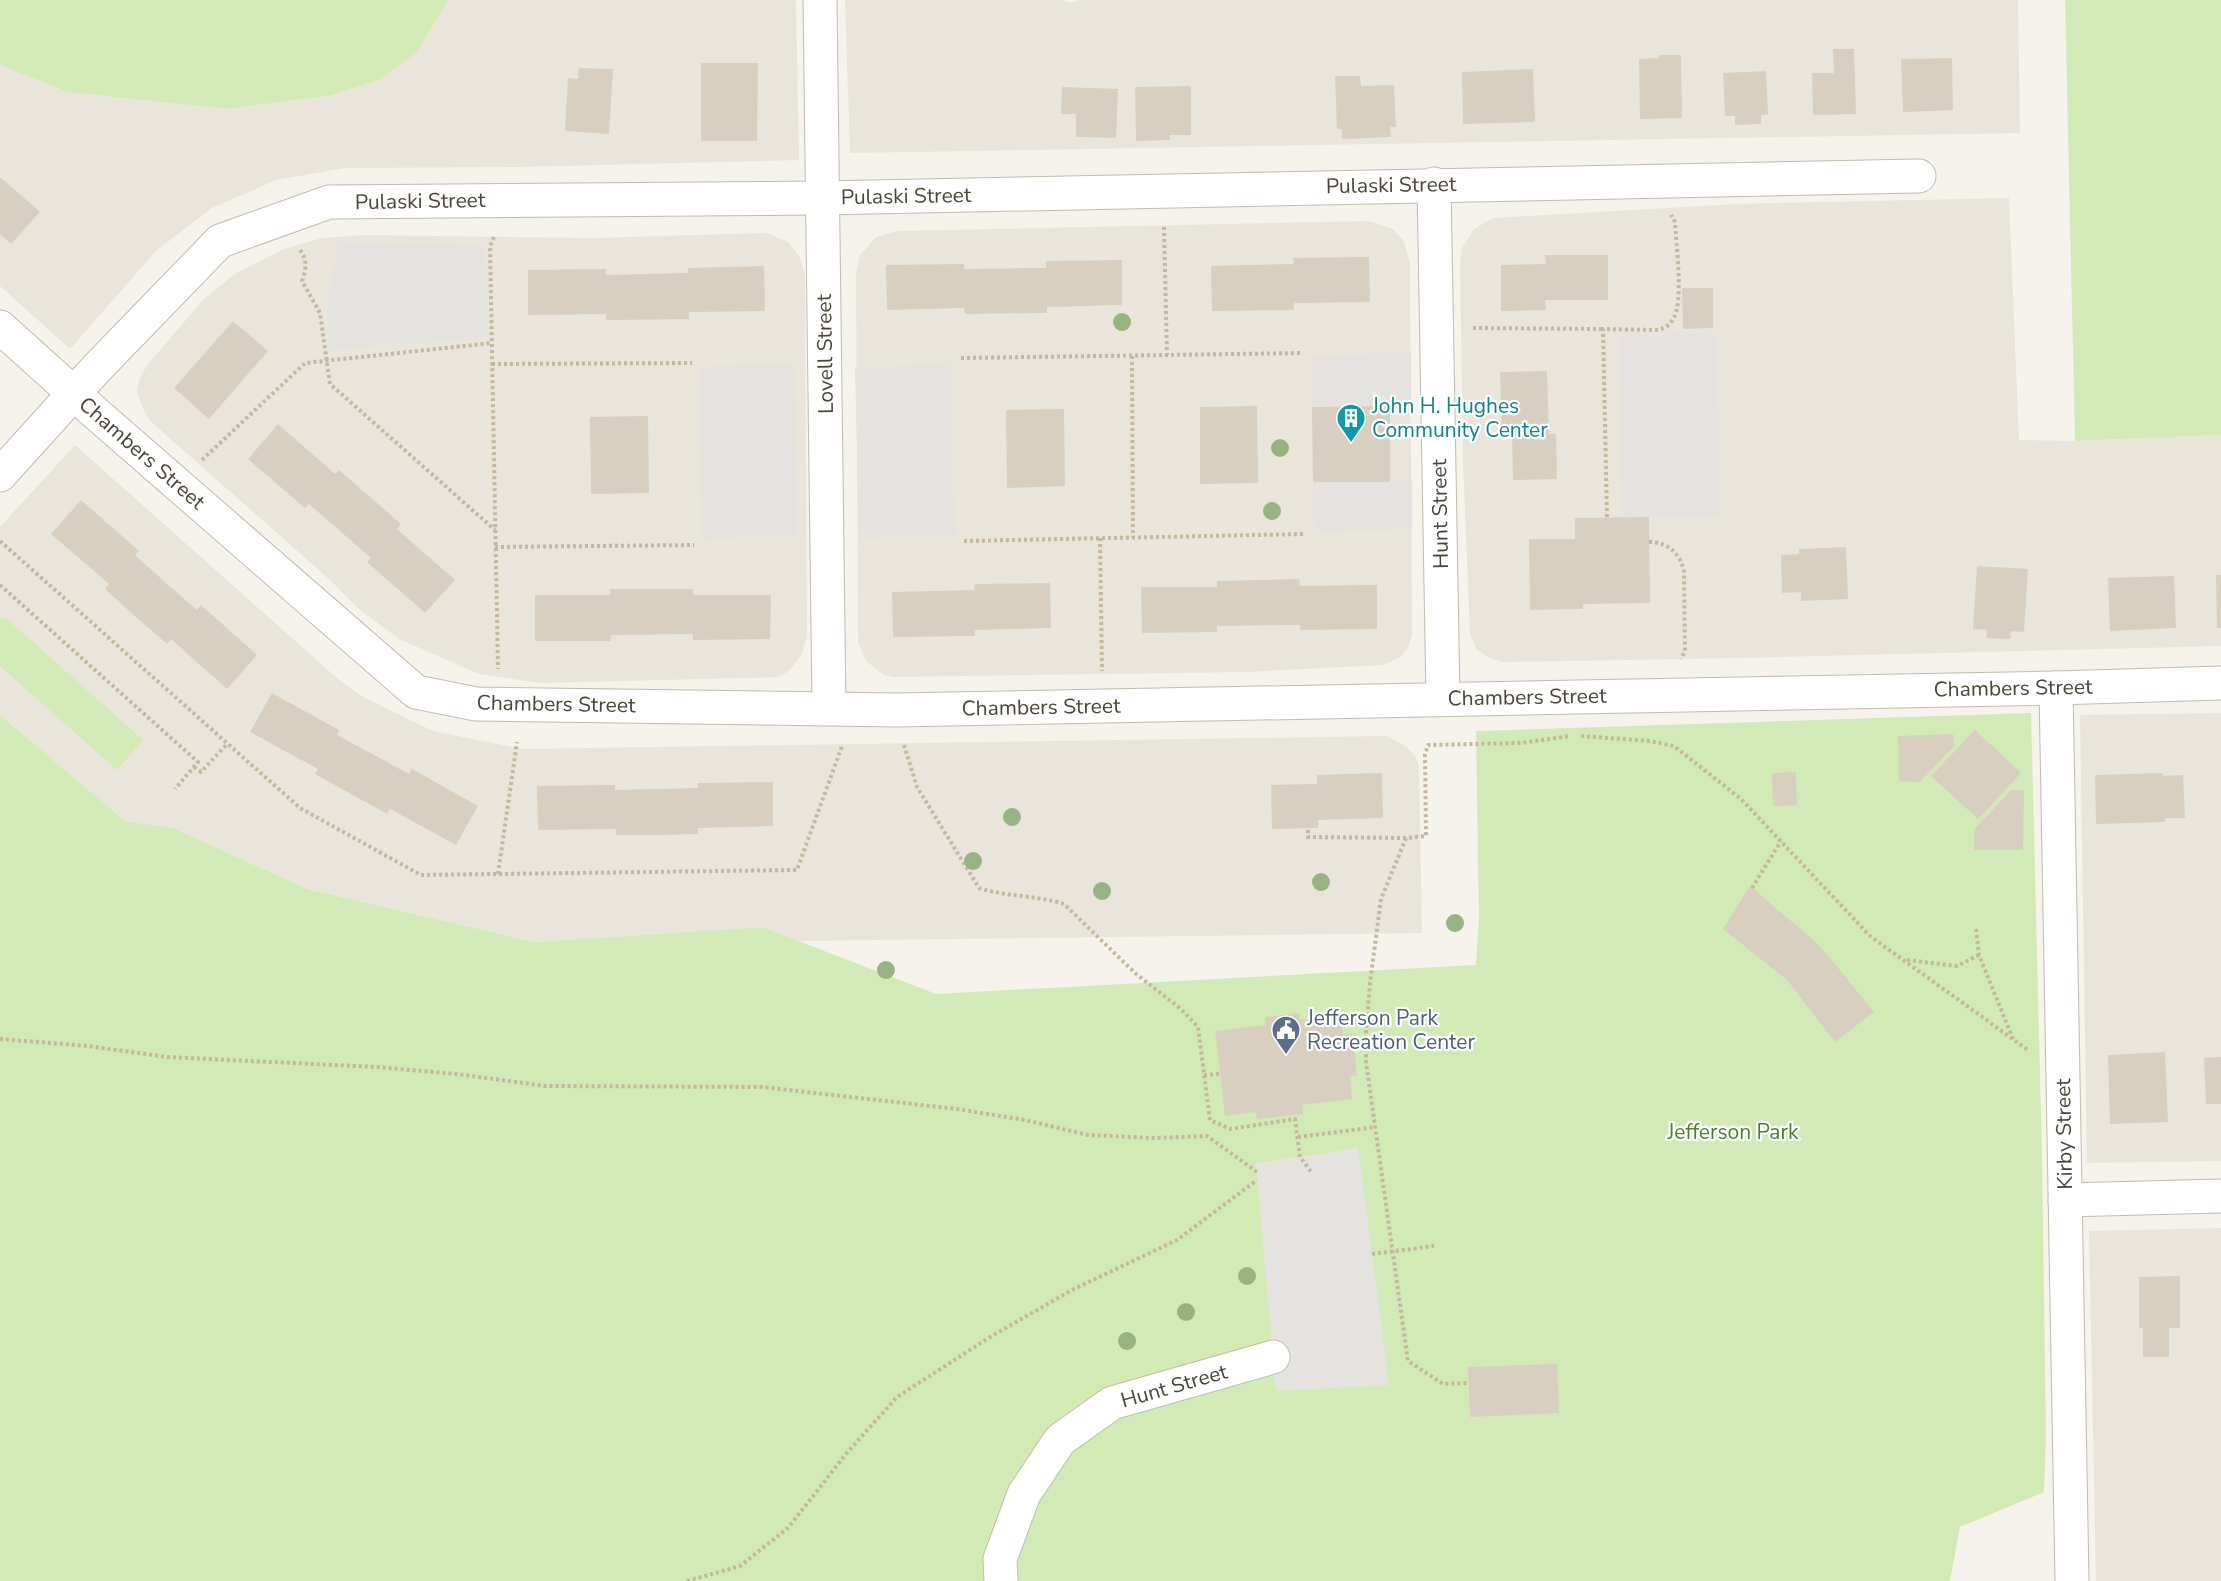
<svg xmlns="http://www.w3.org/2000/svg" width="2221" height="1581" font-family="'Nunito Sans',sans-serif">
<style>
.residential{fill:#eae5da}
.green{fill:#d2eab5}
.parking{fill:#e5e3e0}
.building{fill:#d8cfc1}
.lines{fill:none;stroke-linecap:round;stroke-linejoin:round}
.minor-casing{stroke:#c2bbae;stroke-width:35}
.path{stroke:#c4b79f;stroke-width:4;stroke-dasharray:3 3;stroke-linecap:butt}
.minor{stroke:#fff;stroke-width:33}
.tree{fill:#97b381}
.labels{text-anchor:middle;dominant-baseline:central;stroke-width:4.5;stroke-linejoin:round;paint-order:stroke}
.street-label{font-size:21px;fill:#4b4439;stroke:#fff}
.culture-label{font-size:21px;fill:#0d838f;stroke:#fff;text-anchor:start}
.service-label{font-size:21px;fill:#4e5e75;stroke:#fff;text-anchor:start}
.park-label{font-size:21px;fill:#4a7f2a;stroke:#fff}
</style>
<rect width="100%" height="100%" fill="#f6f3ec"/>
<!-- residential -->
<g class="residential">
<path d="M448,0h348l3,160 -280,7 -174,1 -69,12 -64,28 -55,42 -87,99 -70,-63v-221l68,27 158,17 102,-13 89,-44z"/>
<path d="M845,0h217l9,3 8,-3h939l2,133 -1170,20z"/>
<path d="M2009,198l10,242 56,1 146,-6v211l-480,12 -238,4 -12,-3 -14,-9 -7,-16 -7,-173 -3,-200 2,-13 12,-19 19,-11 244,-14z"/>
<path d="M1369,221l24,8 11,12 6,22 2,371 -4,13 -7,10 -18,8 -136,7 -354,5 -9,-2 -18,-14 -7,-16 -1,-6 -2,-366 4,-18 16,-18 21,-6z"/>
<path d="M767,233l21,9 12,15 5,18 2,361 -5,18 -12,16 -11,7 -239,6 -61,-9 -80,-35 -40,-30 -30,-30 -180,-159 -8,-16 -4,-13 2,-11 8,-15 57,-66 32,-26 48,-24 38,-11 40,-3 232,3z"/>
<path d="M75,445l263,234 25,18 70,34 90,18 864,-13 20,11 8,9 4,10 3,167 -624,8 -36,-14 -227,15 -228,-53 -134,-61 -48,-7 -125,-106v-188z"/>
<path d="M2221,713v448l-134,2 -7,-448z"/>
<path d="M2221,1228v353h-125l-7,-350z"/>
</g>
<!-- green -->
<g class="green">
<path d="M0,0h448l-31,52 -39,28 -50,16 -102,13 -158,-17 -68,-27z"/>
<path d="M2065,0h156v435l-146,6z"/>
<path d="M0,618l7,1 136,121 -26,30 -117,-104z"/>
<path d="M2031,713l11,442 4,283 -2,54 -84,35 -10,54h-1950v-866l125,106 48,7 134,61 228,53 227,-15 174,67 540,-29 3,-47 -3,-187z"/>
</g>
<!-- parking -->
<g class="parking">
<path d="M338,242l148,4 1,91 -157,13 -4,-37z"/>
<path d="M1716,332l5,184 -99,1 -4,-182z"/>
<path d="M1411,352v54l-99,1 -2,-50z"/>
<path d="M794,364l4,173 -96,2 -3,-173z"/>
<path d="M950,364l5,172 -96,3 -4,-172z"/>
<path d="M1412,481v49l-98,1 -1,-49z"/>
<path d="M1358,1148l31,237 -113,6 -20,-228z"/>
</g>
<!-- building -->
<g class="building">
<path d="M1833,49h21l2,65 -43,1 -1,-42h22z"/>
<path d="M1659,55h22l1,63 -42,1 -1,-60 20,-1z"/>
<path d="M1952,58l1,52 -50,2 -2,-53z"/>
<path d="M701,63h57l-1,78h-56z"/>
<path d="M579,68l34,1 -4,65 -44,-3 3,-53 10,1z"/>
<path d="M1533,69l2,53 -72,2 -1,-52z"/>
<path d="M1766,71l2,43 -7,1v9l-26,1v-9h-10l-2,-43z"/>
<path d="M1335,76h25l1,10 33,-1 2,42h-6l1,10 -49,2v-10h-5z"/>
<path d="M1191,86v49h-21v5l-34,1 -1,-54z"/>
<path d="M1062,87l56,2 -2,49 -40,-1v-23h-15z"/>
<path d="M0,177l40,35 -29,32 -11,-10z"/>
<path d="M1545,255h63v45h-63l1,10 -45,1v-46l45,-1z"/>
<path d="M1369,257l1,45 -76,1v7l-82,1 -1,-45 83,-2 -1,-6z"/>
<path d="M1122,260v45l-75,2v6l-82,1 -1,-6 -77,2 -1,-45 78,-1v5l82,-1v-7z"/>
<path d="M764,266l1,45 -76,1v7l-83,1v-6l-78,1v-45l78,-1v6l82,-2v-5z"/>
<path d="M1682,288h31v40l-30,1z"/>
<path d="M233,321l35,30 -59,68 -35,-31z"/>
<path d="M1547,371l2,63h7l1,45 -44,1 -1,-45 -10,1 -2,-64z"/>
<path d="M1257,406l1,77 -58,1v-77z"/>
<path d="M1390,406v76h-77l-1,-75z"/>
<path d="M1064,409l1,77 -58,2 -1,-78z"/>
<path d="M648,416l1,77 -58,1 -1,-77z"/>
<path d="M278,424l57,50 4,-4 62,54 -4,5 58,51 -30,33 -58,-51 4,-4 -62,-54 -4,4 -57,-49z"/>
<path d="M81,500l58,51 -4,4 31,28 31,27 4,-5 56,50 -30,34 -56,-50 -4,5 -31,-27 -31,-28 4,-5 -58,-50z"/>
<path d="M1649,517l1,86 -67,1v5l-53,1 -1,-71h46v-21z"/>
<path d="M1846,547l2,52 -47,2v-9l-19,1 -1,-38 18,-1v-5z"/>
<path d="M1977,566l51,3 -4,63 -13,-1 -1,8 -24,-1 1,-8 -14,-1z"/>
<path d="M2216,575h5v53h-4z"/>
<path d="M2174,576l2,52 -66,3 -2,-53z"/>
<path d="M1299,579l1,7 77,-1v44l-77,1v-5l-83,1v6l-75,1 -1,-46h76v-6z"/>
<path d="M1050,583l1,45 -76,2v6l-82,1 -1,-45 82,-2 1,-6z"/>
<path d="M610,589h83v6h78l-1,44 -77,1v-6l-82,1 -1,6h-75v-46h75z"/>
<path d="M272,693l67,37 -2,5 72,39 3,-5 66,37 -22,39 -66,-36 -3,5 -72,-40 3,-5 -68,-37z"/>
<path d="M1975,730l46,43 -43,46 -47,-43z"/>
<path d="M1953,734l1,12 -34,36 -21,-1 -1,-45z"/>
<path d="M1796,772l1,33 -24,1 -1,-33z"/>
<path d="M1382,773l1,45 -65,2v8l-46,1 -1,-44 46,-1v-9z"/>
<path d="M2163,773v3l20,-1 2,43h-20v4l-69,2 -1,-49z"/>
<path d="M773,782v44l-75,2v6l-41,1h-41v-6l-78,1 -1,-44 78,-1v5l41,-1 42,-1v-5z"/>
<path d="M2011,790h13l-1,60h-49v-20z"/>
<path d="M1750,886l71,61 53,65 -39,30 -48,-62 -64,-51z"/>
<path d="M1299,1013l1,7 41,-5 2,20 9,-1 5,41 -7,1 2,23 -50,6 1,9 -46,5 -1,-7 -31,4 -10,-85 51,-6 -1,-8z"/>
<path d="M2165,1052l3,70 -58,2 -2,-69z"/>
<path d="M2221,1057v47h-15l-2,-46z"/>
<path d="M2180,1276v52h-11v29h-26v-29h-4v-51z"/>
<path d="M1557,1364l2,49 -89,4 -2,-50z"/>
</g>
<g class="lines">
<!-- minor casing -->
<g class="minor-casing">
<g id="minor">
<path d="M820,0l9,708"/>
<path d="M1434,184l9,515"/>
<path d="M0,327l100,90 316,275 60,12 420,6 1160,-22 165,-5"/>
<path d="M0,475l96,-106 124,-128 109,-39 494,-4 1096,-22"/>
<path d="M2056,688l16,893"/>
<path d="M2065,1200l156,-4"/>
<path d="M1001,1581l-1,-22 24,-65 36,-54 52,-37 161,-46"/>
</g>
</g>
<!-- path -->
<g class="path">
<path d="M1164,227l3,128"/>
<path d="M494,237l-4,9 8,423"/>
<path d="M300,250c8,10 6,19 2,31l18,32 10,71 165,146"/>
<path d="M1473,328l130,1"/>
<path d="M1132,356l1,181"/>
<path d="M961,358l341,-5"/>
<path d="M492,364l200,-1"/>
<path d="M202,460l103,-97 187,-20"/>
<path d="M1607,517l-4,-188 55,1c7,-2 12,-5 15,-11 11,-16 3,-76 2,-97l-4,-7"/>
<path d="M1100,538l2,133"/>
<path d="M0,541l300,267 121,67 376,-5 45,-124"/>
<path d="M964,541l341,-7"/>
<path d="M1649,542c19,0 32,12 35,30l1,79 -4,8"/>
<path d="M495,547l199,-2"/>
<path d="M0,585l198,177 -23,27"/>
<path d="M1581,736l69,5 24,5 67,53 129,137 158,114"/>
<path d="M904,745l13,42 62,101c27,9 57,7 85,16l71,69 46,36 17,18 12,93 20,9 65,-10 5,38 12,16"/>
<path d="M194,767l7,5 26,-28"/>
<path d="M1308,830v7l98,1 20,-2 -1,-81 3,-10 93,-2 49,-7"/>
<path d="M1406,838l-25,61 -11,84 -4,51v28l42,299 35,23 25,-1"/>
<path d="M498,874l19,-132"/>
<path d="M1752,888l29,-47"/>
<path d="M1976,929l3,26 34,84"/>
<path d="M1907,960l50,6 22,-11"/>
<path d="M0,1039l88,7 79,11 209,10 81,7 88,12 217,1 195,22 68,11 63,15 65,3 54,-2 50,36"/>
<path d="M1204,1075l16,-1"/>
<path d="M1298,1137l78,-10"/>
<path d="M1372,1254l62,-8"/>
<path d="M687,1581l53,-15 48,-38 58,-74 51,-57 93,-60 82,-47 105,-50 80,-60"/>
</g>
<!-- minor -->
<use href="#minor" class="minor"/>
</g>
<!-- trees -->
<g class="tree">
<circle cx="1122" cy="322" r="9"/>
<circle cx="1280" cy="448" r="9"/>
<circle cx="1272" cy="511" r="9"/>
<circle cx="1012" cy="817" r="9"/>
<circle cx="973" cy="861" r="9"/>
<circle cx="1321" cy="882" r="9"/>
<circle cx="1102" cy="891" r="9"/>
<circle cx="1455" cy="923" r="9"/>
<circle cx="886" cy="970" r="9"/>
<circle cx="1247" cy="1276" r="9"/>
<circle cx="1186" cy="1312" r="9"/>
<circle cx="1127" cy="1341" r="9"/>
</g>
<!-- icons -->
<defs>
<g id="building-pin" transform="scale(1.5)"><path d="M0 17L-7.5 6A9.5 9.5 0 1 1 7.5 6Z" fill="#0f9aa8" stroke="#fff"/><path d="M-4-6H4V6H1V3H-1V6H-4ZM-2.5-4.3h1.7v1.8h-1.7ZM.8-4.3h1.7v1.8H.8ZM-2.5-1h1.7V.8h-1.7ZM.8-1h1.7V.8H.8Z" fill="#fff"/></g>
<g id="civic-pin" transform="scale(1.5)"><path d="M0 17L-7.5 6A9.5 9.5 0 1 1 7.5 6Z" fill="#5c6f8a" stroke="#fff"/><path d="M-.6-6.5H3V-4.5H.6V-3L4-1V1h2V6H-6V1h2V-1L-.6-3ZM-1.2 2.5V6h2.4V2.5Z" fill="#fff"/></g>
</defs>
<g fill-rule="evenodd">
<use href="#building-pin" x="1351" y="418"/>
<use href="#civic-pin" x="1286" y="1030"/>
</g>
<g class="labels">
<!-- street labels -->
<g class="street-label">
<text transform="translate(1391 185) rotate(-1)">Pulaski Street</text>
<text transform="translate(906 196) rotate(-1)">Pulaski Street</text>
<text transform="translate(420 201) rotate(-1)">Pulaski Street</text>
<text transform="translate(825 354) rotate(-91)">Lovell Street</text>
<text transform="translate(142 453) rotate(41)">Chambers Street</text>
<text transform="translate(1440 514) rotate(-91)">Hunt Street</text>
<text transform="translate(2013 688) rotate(-1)">Chambers Street</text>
<text transform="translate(1527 697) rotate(-1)">Chambers Street</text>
<text transform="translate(556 704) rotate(1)">Chambers Street</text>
<text transform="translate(1041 707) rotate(-1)">Chambers Street</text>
<text transform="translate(2064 1134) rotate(-91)">Kirby Street</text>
<text transform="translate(1174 1386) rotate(-16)">Hunt Street</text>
</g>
<!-- culture labels -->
<g class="culture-label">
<text x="1372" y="406">John H. Hughes<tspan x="1372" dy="24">Community Center</tspan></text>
</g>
<!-- service labels -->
<g class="service-label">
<text x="1307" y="1018">Jefferson Park<tspan x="1307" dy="24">Recreation Center</tspan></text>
</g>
<!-- park labels -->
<g class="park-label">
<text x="1733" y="1132">Jefferson Park</text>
</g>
</g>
</svg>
